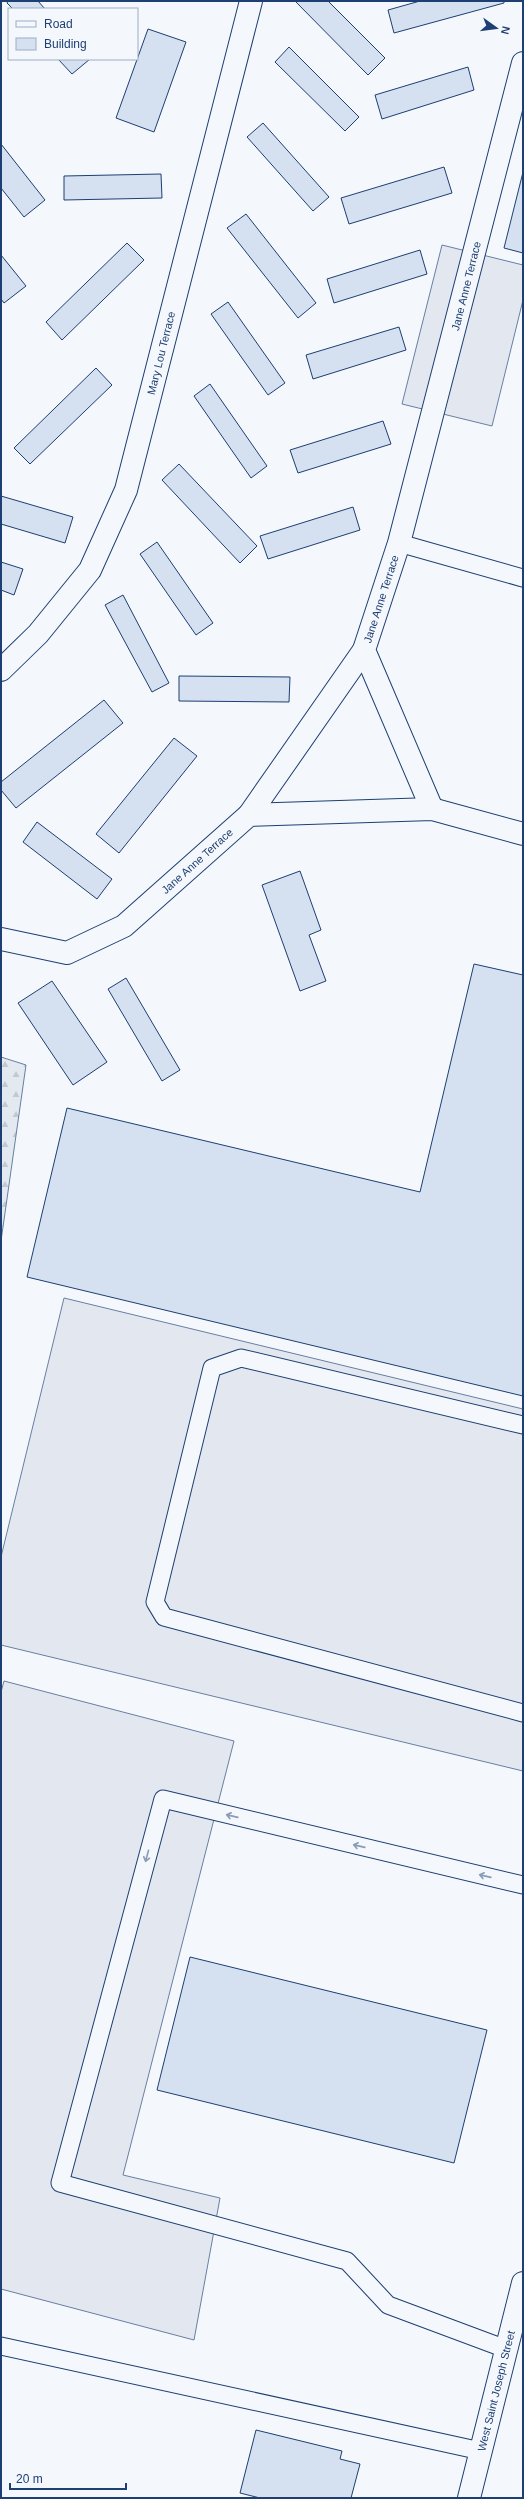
<svg xmlns="http://www.w3.org/2000/svg" width="524" height="2499" font-family="Helvetica,sans-serif">
<style>
.forest{fill:url(#forest-firs);stroke:#687fa3}
.parking{fill:#e3e8f0;stroke:#687fa3}
.building{fill:#d5e0f0;stroke:#1d3f73}
.lines{fill:none;stroke-linecap:round;stroke-linejoin:round}
.service-casing{stroke:#1d3f73;stroke-width:19}
.minor-casing{stroke:#1d3f73;stroke-width:24}
.tertiary-casing{stroke:#1d3f73;stroke-width:24}
.service{stroke:#f4f7fb;stroke-width:17}
.minor{stroke:#f4f7fb;stroke-width:22}
.tertiary{stroke:#f4f7fb;stroke-width:22}
.oneway{stroke:#889bb7}
.labels{text-anchor:middle;dominant-baseline:central;stroke-width:3;stroke-linejoin:round;paint-order:stroke}
.street-label{font-size:11px;fill:#1d3f73;stroke:#f4f7fb}
</style>
<defs>
<pattern id="forest-firs" width="22" height="20" patternUnits="userSpaceOnUse"><rect width="22" height="20" fill="#e3e9f0"/><path d="M5 1l3.5 6h-7zM16 11l3.5 6h-7z" fill="#c2c9d1"/></pattern>
</defs>
<rect width="100%" height="100%" fill="#f4f7fb"/>
<!-- forest -->
<path class="forest" d="M1,1057l25,8 -25,176z"/>
<!-- parking -->
<g class="parking">
<path d="M442,245l81,20v35l-31,126 -90,-22z"/>
<path d="M64,1298l459,111v362l-522,-126v-88z"/>
<path d="M4,1681l230,60 -111,434 97,23 -26,142 -193,-51v-597z"/>
</g>
<!-- building -->
<g class="building">
<path d="M8,1h30l7,8h-32l-6,-6z"/>
<path d="M295,1h33l57,57 -17,17z"/>
<path d="M420,1h84v2l-110,30 -6,-23z"/>
<path d="M148,29l38,13 -32,90 -38,-14z"/>
<path d="M289,47l70,70 -14,14 -70,-69z"/>
<path d="M58,59h32l-18,15z"/>
<path d="M468,67l6,23 -92,29 -7,-24z"/>
<path d="M263,123l66,74 -16,14 -66,-74z"/>
<path d="M1,144l44,56 -21,17 -23,-29z"/>
<path d="M444,167l8,26 -103,31 -8,-26z"/>
<path d="M523,172v81l-19,-5z"/>
<path d="M161,174l1,24 -98,2v-24z"/>
<path d="M246,214l70,89 -18,15 -71,-90z"/>
<path d="M127,243l17,17 -82,80 -16,-18z"/>
<path d="M420,250l7,24 -93,29 -7,-24z"/>
<path d="M1,255l25,31 -22,17 -3,-4z"/>
<path d="M228,302l57,81 -17,12 -57,-81z"/>
<path d="M399,327l7,23 -93,29 -7,-24z"/>
<path d="M96,368l16,17 -82,79 -16,-16z"/>
<path d="M210,384l57,82 -16,12 -57,-82z"/>
<path d="M383,421l8,23 -93,29 -8,-23z"/>
<path d="M179,464l78,82 -17,17 -78,-83z"/>
<path d="M1,496l72,21 -8,26 -64,-19z"/>
<path d="M353,507l7,23 -92,29 -8,-23z"/>
<path d="M157,542l56,81 -17,12 -56,-81z"/>
<path d="M1,562l22,7 -9,26 -13,-5z"/>
<path d="M123,595l46,88 -17,9 -47,-87z"/>
<path d="M179,676l111,1 -1,25 -110,-1z"/>
<path d="M104,700l19,23 -107,85 -15,-18v-8z"/>
<path d="M174,738l23,18 -78,97 -23,-19z"/>
<path d="M37,822l75,57 -15,20 -74,-57z"/>
<path d="M300,871l21,59 -12,5 17,46 -26,10 -38,-106z"/>
<path d="M474,964l49,11v421l-496,-119 40,-169 353,84z"/>
<path d="M126,978l54,92 -18,11 -54,-92z"/>
<path d="M52,981l55,81 -34,23 -55,-82z"/>
<path d="M190,1957l297,73 -33,133 -297,-73z"/>
<path d="M256,2430l86,21 -2,8 20,5 -9,34h-91l-20,-5z"/>
</g>
<g class="lines">
<!-- service casing -->
<g class="service-casing">
<g id="service">
<path d="M399,543l124,35"/>
<path d="M523,1425l-282,-67 -29,10 -57,234 9,15 359,96"/>
<path d="M1,2346l480,105"/>
<path d="M506,2349l-118,-44 -41,-44 -287,-78 103,-384 360,86"/>
</g>
</g>
<!-- minor casing -->
<g class="minor-casing">
<g id="minor">
<path d="M1,670l37,-36 52,-64 36,-80 125,-489"/>
<path d="M432,809l-68,-159 35,-107 124,-480"/>
<path d="M249,815l115,-165"/>
<path d="M1,939l66,14 57,-27 125,-111 183,-6 91,25"/>
</g>
</g>
<!-- tertiary casing -->
<g class="tertiary-casing">
<path id="tertiary" d="M469,2498l54,-215"/>
</g>
<!-- service -->
<use href="#service" class="service"/>
<!-- minor -->
<use href="#minor" class="minor"/>
<!-- tertiary -->
<use href="#tertiary" class="tertiary"/>
</g>
<!-- one-way arrows -->
<defs><path id="oneway-shaft" d="M-6 0H5M1.5-3L5.5 0L1.5 3" fill="none" stroke-width="1.6" stroke-linecap="round" stroke-linejoin="round"/></defs>
<g class="oneway">
<use href="#oneway-shaft" transform="translate(232 1816) rotate(-167)"/>
<use href="#oneway-shaft" transform="translate(359 1846) rotate(-167)"/>
<use href="#oneway-shaft" transform="translate(147 1856) rotate(105)"/>
<use href="#oneway-shaft" transform="translate(485 1876) rotate(-167)"/>
</g>
<g class="labels">
<!-- street labels -->
<g class="street-label">
<text transform="translate(466 286) rotate(-76)">Jane Anne Terrace</text>
<text transform="translate(161 353) rotate(-76)">Mary Lou Terrace</text>
<text transform="translate(381 599) rotate(-72)">Jane Anne Terrace</text>
<text transform="translate(197 861) rotate(-42)">Jane Anne Terrace</text>
<text transform="translate(496 2391) rotate(-76)">West Saint Joseph Street</text>
</g>
</g>
<!-- border -->
<rect width="524" height="2499" fill="none" stroke="#1d3f73" stroke-width="4"/>
<!-- legend -->
<rect x="8" y="8" width="130" height="52" fill="#f4f7fb" stroke="#9eadc5"/>
<rect x="16" y="21" width="20" height="6" fill="#f4f7fb" stroke="#9eadc5"/>
<text x="44" y="28" font-size="12" fill="#1d3f73">Road</text>
<rect x="16" y="38" width="20" height="12" fill="#d5e0f0" stroke="#9eadc5"/>
<text x="44" y="48" font-size="12" fill="#1d3f73">Building</text>
<!-- north arrow -->
<g transform="translate(496 28) rotate(104)" stroke="#f4f7fb" stroke-width="3" paint-order="stroke">
<path d="M0-3L7 15L0 10L-7 15Z" fill="#1d3f73"/>
<text y="-6" font-size="11" font-weight="bold" text-anchor="middle" fill="#1d3f73">N</text>
</g>
<!-- scale -->
<path d="M10 2483v6h116v-6" fill="none" stroke="#1d3f73" stroke-width="2"/>
<text x="16" y="2483" font-size="12" fill="#1d3f73" stroke="#f4f7fb" stroke-width="3" paint-order="stroke">20 m</text>
</svg>
